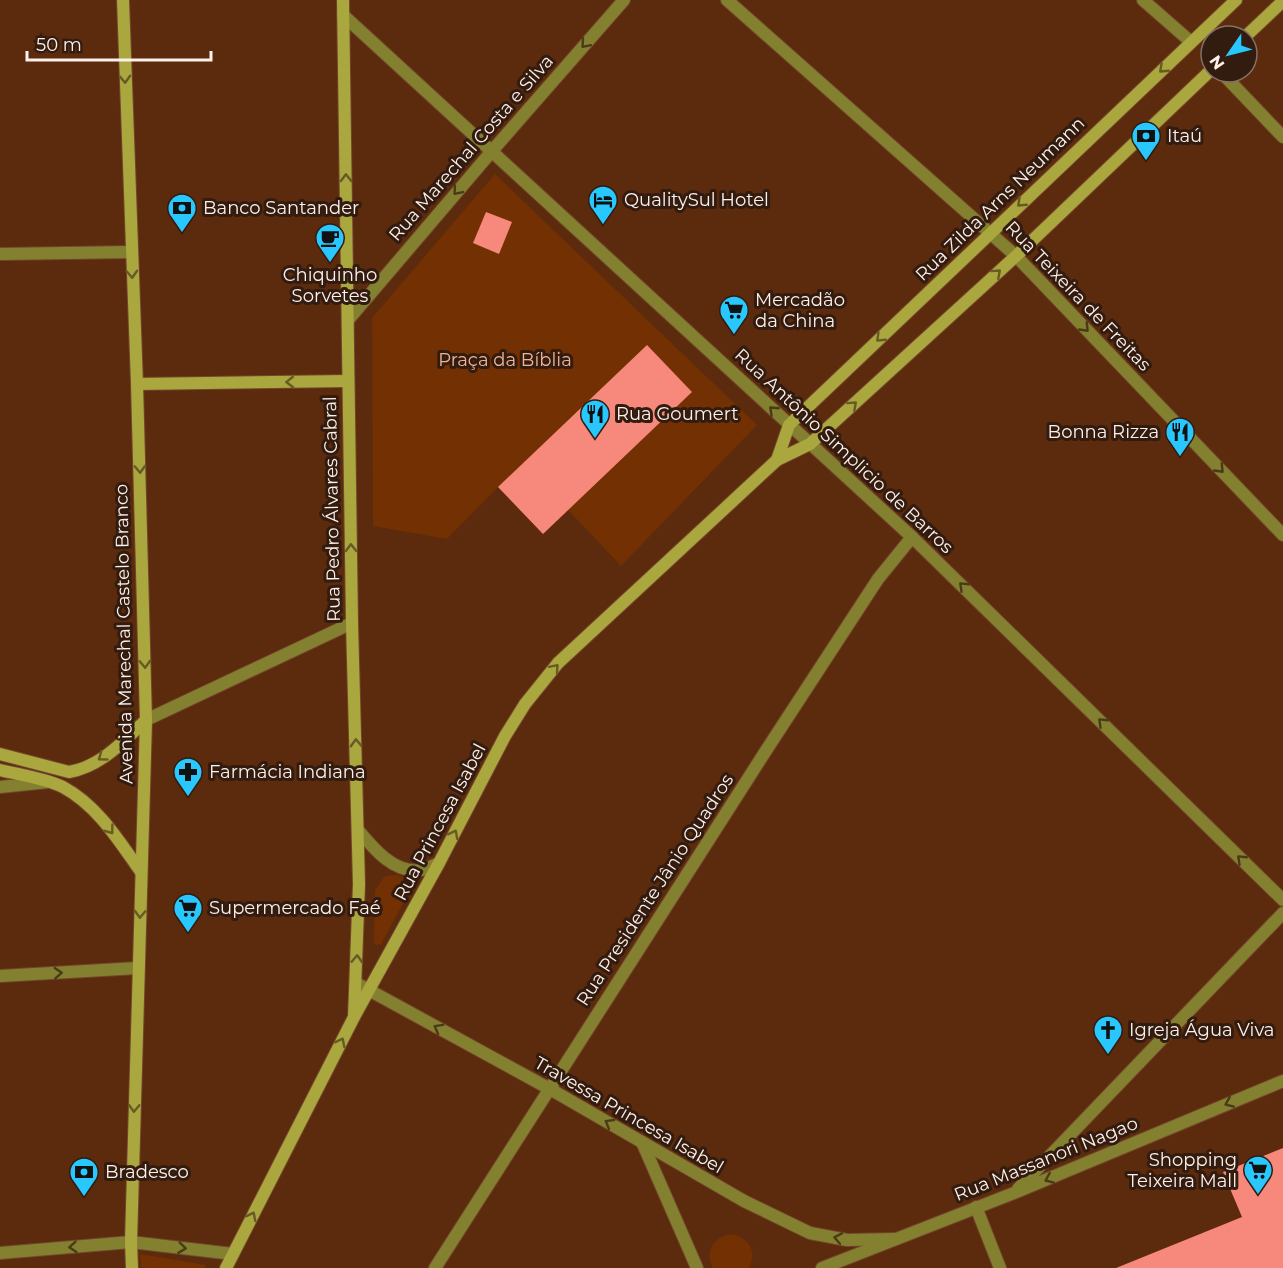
<svg xmlns="http://www.w3.org/2000/svg" width="1283" height="1268" font-family="Montserrat,sans-serif">
<style>
.green{fill:#733002}
.building{fill:#f6887c}
.lines{fill:none;stroke-linecap:round;stroke-linejoin:round}
.lane-casing{stroke:#73462c;stroke-width:14}
.street-casing{stroke:#73462c;stroke-width:14}
.secondary-casing{stroke:#73462c;stroke-width:14}
.lane{stroke:#83812f;stroke-width:12}
.street{stroke:#83812f;stroke-width:12}
.secondary{stroke:#aaa73f;stroke-width:12}
.oneway{stroke:#4a3a19}
.oneway2{stroke:#685a25}
.labels{text-anchor:middle;dominant-baseline:central;stroke-width:6;stroke-linejoin:round;paint-order:stroke}
.poi-label{font-size:18px;fill:#fef0ea;stroke:#321b0f;text-anchor:start}
.street-label{font-size:18px;fill:#fef0ea;stroke:#321b0f}
.park-label{font-size:18px;fill:#efb497;stroke:#321b0f}
</style>
<rect width="100%" height="100%" fill="#5c2a0d"/>
<!-- green -->
<g class="green">
<path d="M495,174l262,251 -136,141 -53,-56 -25,24 -45,-47 -51,52 -74,-13 -1,-208z"/>
<path d="M397,875l12,5 2,9 -30,55 -5,1 -2,-3 1,-52 10,-14z"/>
<path d="M731,1234c17,3 27,17 18,34h-36c-9,-16 0,-31 18,-34z"/>
<path d="M140,1254l66,11 -1,3h-64z"/>
</g>
<!-- building -->
<g class="building">
<path d="M486,212l26,10 -13,32 -26,-11z"/>
<path d="M647,345l45,47 -149,142 -45,-47z"/>
<path d="M1283,1148v120h-167l126,-51 -19,-45z"/>
</g>
<g class="lines">
<!-- lane casing -->
<g class="lane-casing">
<g id="lane">
<path d="M0,787l48,-5"/>
<path d="M358,830c15,18 36,44 63,40 6,-1 13,-5 18,-7"/>
</g>
</g>
<!-- street casing -->
<g class="street-casing">
<g id="street">
<path d="M727,0l289,256 267,279"/>
<path d="M1143,0l48,42"/>
<path d="M343,15l569,522 371,363"/>
<path d="M1221,72l62,65"/>
<path d="M0,254l131,-2"/>
<path d="M348,320l144,-169 132,-151"/>
<path d="M146,720l206,-97"/>
<path d="M0,976l138,-8"/>
<path d="M356,983l194,106 194,112 66,32 37,7 49,-1"/>
<path d="M642,1142l55,126"/>
<path d="M1018,1189l265,-276"/>
<path d="M976,1207l24,61"/>
<path d="M0,1253l131,-11 102,12"/>
<path d="M435,1268l332,-519 111,-170 34,-42"/>
<path d="M822,1268l192,-75 269,-112"/>
</g>
</g>
<!-- secondary casing -->
<g class="secondary-casing">
<g id="secondary">
<path d="M123,0l14,384 9,336 -15,522 1,26"/>
<path d="M343,0l9,623 7,261 -5,132"/>
<path d="M1246,36l37,-35"/>
<path d="M137,384l211,-3"/>
<path d="M777,460l12,-35 447,-425"/>
<path d="M0,754l69,18c31,-5 55,-31 77,-52"/>
<path d="M0,770c21,5 44,8 63,17 35,19 56,54 78,85"/>
<path d="M226,1268l128,-251 85,-154 66,-127 20,-32 33,-41 219,-203 33,-16 206,-188 195,-186"/>
</g>
</g>
<!-- lane -->
<use href="#lane" class="lane"/>
<!-- street -->
<use href="#street" class="street"/>
<!-- secondary -->
<use href="#secondary" class="secondary"/>
</g>
<!-- one-way arrows -->
<defs><path id="oneway-chevron" d="M-2-3.5L2.5 0L-2 3.5" fill="none" stroke-width="1.6" stroke-linecap="round" stroke-linejoin="round" transform="scale(1.5)"/></defs>
<g class="oneway">
<use href="#oneway-chevron" transform="translate(585 44) rotate(131)"/>
<use href="#oneway-chevron" transform="translate(457 191) rotate(130)"/>
<use href="#oneway-chevron" transform="translate(1085 328) rotate(46)"/>
<use href="#oneway-chevron" transform="translate(773 410) rotate(-137)"/>
<use href="#oneway-chevron" transform="translate(1220 469) rotate(46)"/>
<use href="#oneway-chevron" transform="translate(963 586) rotate(-136)"/>
<use href="#oneway-chevron" transform="translate(1102 722) rotate(-136)"/>
<use href="#oneway-chevron" transform="translate(1241 859) rotate(-136)"/>
<use href="#oneway-chevron" transform="translate(58 973) rotate(-3)"/>
<use href="#oneway-chevron" transform="translate(438 1028) rotate(-151)"/>
<use href="#oneway-chevron" transform="translate(1229 1103) rotate(157)"/>
<use href="#oneway-chevron" transform="translate(609 1123) rotate(-150)"/>
<use href="#oneway-chevron" transform="translate(1049 1179) rotate(157)"/>
<use href="#oneway-chevron" transform="translate(838 1238) rotate(-169)"/>
<use href="#oneway-chevron" transform="translate(73 1247) rotate(175)"/>
<use href="#oneway-chevron" transform="translate(182 1248) rotate(7)"/>
</g>
<g class="oneway2">
<use href="#oneway-chevron" transform="translate(1163 69) rotate(137)"/>
<use href="#oneway-chevron" transform="translate(125 79) rotate(88)"/>
<use href="#oneway-chevron" transform="translate(346 178) rotate(-91)"/>
<use href="#oneway-chevron" transform="translate(1021 203) rotate(137)"/>
<use href="#oneway-chevron" transform="translate(997 273) rotate(-42)"/>
<use href="#oneway-chevron" transform="translate(132 274) rotate(87)"/>
<use href="#oneway-chevron" transform="translate(880 338) rotate(136)"/>
<use href="#oneway-chevron" transform="translate(290 382) rotate(179)"/>
<use href="#oneway-chevron" transform="translate(853 405) rotate(-42)"/>
<use href="#oneway-chevron" transform="translate(140 469) rotate(88)"/>
<use href="#oneway-chevron" transform="translate(351 548) rotate(-91)"/>
<use href="#oneway-chevron" transform="translate(145 664) rotate(88)"/>
<use href="#oneway-chevron" transform="translate(555 668) rotate(-49)"/>
<use href="#oneway-chevron" transform="translate(356 743) rotate(-92)"/>
<use href="#oneway-chevron" transform="translate(102 757) rotate(144)"/>
<use href="#oneway-chevron" transform="translate(110 830) rotate(53)"/>
<use href="#oneway-chevron" transform="translate(454 834) rotate(-63)"/>
<use href="#oneway-chevron" transform="translate(140 914) rotate(92)"/>
<use href="#oneway-chevron" transform="translate(357 959) rotate(-88)"/>
<use href="#oneway-chevron" transform="translate(341 1042) rotate(-63)"/>
<use href="#oneway-chevron" transform="translate(134 1108) rotate(92)"/>
<use href="#oneway-chevron" transform="translate(252 1216) rotate(-63)"/>
</g>
<!-- icons -->
<defs>
<g id="bank-pin" transform="scale(1.5)"><path d="M0 17L-7.5 6A9.5 9.5 0 1 1 7.5 6Z" fill="#28c8ff" stroke="#321b0f"/><path d="M-6-4H6V4H-6ZM0-2.3a2.3 2.3 0 1 0 0 4.6a2.3 2.3 0 1 0 0-4.6Z" fill="#111"/></g>
<g id="hotel-pin" transform="scale(1.5)"><path d="M0 17L-7.5 6A9.5 9.5 0 1 1 7.5 6Z" fill="#28c8ff" stroke="#321b0f"/><path d="M-6-4.5h1.5V1H6V5H4.5V3h-9V5H-6ZM-4 0a1.8 1.8 0 1 1 3.6 0ZM.5 0V-2.5h3Q6-2.5 6 0Z" fill="#111"/></g>
<g id="cafe-pin" transform="scale(1.5)"><path d="M0 17L-7.5 6A9.5 9.5 0 1 1 7.5 6Z" fill="#28c8ff" stroke="#321b0f"/><path d="M-5.5-4.5H6V0H3Q3 3.5 0 3.5H-2.5Q-5.5 3.5-5.5 0ZM3-3.2v2h1.7v-2ZM-6 4.5H4V6H-6Z" fill="#111"/></g>
<g id="supermarket-pin" transform="scale(1.5)"><path d="M0 17L-7.5 6A9.5 9.5 0 1 1 7.5 6Z" fill="#28c8ff" stroke="#321b0f"/><path d="M-6-5.5h2.5l.6 2H6L4.5 2H-2.5L-4.4-4H-6ZM-1.5 3.2a1.3 1.3 0 1 0 .1 0ZM3 3.2a1.3 1.3 0 1 0 .1 0Z" fill="#111"/></g>
<g id="restaurant-pin" transform="scale(1.5)"><path d="M0 17L-7.5 6A9.5 9.5 0 1 1 7.5 6Z" fill="#28c8ff" stroke="#321b0f"/><path d="M-5-6h1v4h1v-4h1v4h1v-4h1v5L-1.5 .5V6h-2V.5L-5-1ZM5-6V6H3V1.5H1.5Q1.5-4 5-6Z" fill="#111"/></g>
<g id="pharmacy-pin" transform="scale(1.5)"><path d="M0 17L-7.5 6A9.5 9.5 0 1 1 7.5 6Z" fill="#28c8ff" stroke="#321b0f"/><path d="M-2-6h4v4h4v4h-4v4h-4v-4h-4v-4h4Z" fill="#111"/></g>
<g id="church-pin" transform="scale(1.5)"><path d="M0 17L-7.5 6A9.5 9.5 0 1 1 7.5 6Z" fill="#28c8ff" stroke="#321b0f"/><path d="M-1.2-6h2.4v3.5h3.3v2.4h-3.3V6h-2.4V-.1h-3.3v-2.4h3.3Z" fill="#111"/></g>
</defs>
<g fill-rule="evenodd">
<use href="#bank-pin" x="1146" y="136"/>
<use href="#hotel-pin" x="603" y="200"/>
<use href="#bank-pin" x="182" y="208"/>
<use href="#cafe-pin" x="330" y="238"/>
<use href="#supermarket-pin" x="734" y="310"/>
<use href="#restaurant-pin" x="595" y="414"/>
<use href="#restaurant-pin" x="1180" y="432"/>
<use href="#pharmacy-pin" x="188" y="772"/>
<use href="#supermarket-pin" x="188" y="908"/>
<use href="#church-pin" x="1108" y="1030"/>
<use href="#supermarket-pin" x="1258" y="1170"/>
<use href="#bank-pin" x="84" y="1172"/>
</g>
<g class="labels">
<!-- poi labels -->
<g class="poi-label">
<text x="1167" y="136">Itaú</text>
<text x="624" y="200">QualitySul Hotel</text>
<text x="203" y="208">Banco Santander</text>
<text x="330" y="275" text-anchor="middle">Chiquinho<tspan x="330" dy="21">Sorvetes</tspan></text>
<text x="755" y="300">Mercadão<tspan x="755" dy="21">da China</tspan></text>
<text x="616" y="414">Rua Goumert</text>
<text x="1159" y="432" text-anchor="end">Bonna Rizza</text>
<text x="209" y="772">Farmácia Indiana</text>
<text x="209" y="908">Supermercado Faé</text>
<text x="1129" y="1030">Igreja Água Viva</text>
<text x="1237" y="1160" text-anchor="end">Shopping<tspan x="1237" dy="21">Teixeira Mall</tspan></text>
<text x="105" y="1172">Bradesco</text>
</g>
<!-- street labels -->
<g class="street-label">
<text transform="translate(471 148) rotate(-49)">Rua Marechal Costa e Silva</text>
<text transform="translate(1000 199) rotate(-44)">Rua Zilda Arns Neumann</text>
<text transform="translate(1078 296) rotate(46)">Rua Teixeira de Freitas</text>
<text transform="translate(844 451) rotate(43)">Rua Antônio Simplicio de Barros</text>
<text transform="translate(332 509) rotate(-91)">Rua Pedro Álvares Cabral</text>
<text transform="translate(124 634) rotate(-91)">Avenida Marechal Castelo Branco</text>
<text transform="translate(440 822) rotate(-62)">Rua Princesa Isabel</text>
<text transform="translate(655 890) rotate(-57)">Rua Presidente Jânio Quadros</text>
<text transform="translate(629 1115) rotate(30)">Travessa Princesa Isabel</text>
<text transform="translate(1046 1159) rotate(-22)">Rua Massanori Nagao</text>
</g>
<!-- park labels -->
<g class="park-label">
<text x="505" y="360">Praça da Bíblia</text>
</g>
</g>
<!-- north arrow -->
<g transform="translate(1229 54) rotate(235)"><circle r="28" fill="#321b0f" stroke="#847067" stroke-width="1.5"/>
<path d="M0-4.5L10 22L0 15L-10 22Z" fill="#28c8ff"/>
<text y="-9" font-size="16" font-weight="bold" text-anchor="middle" fill="#fef0ea">N</text>
</g>
<!-- scale -->
<path d="M27 51v9h184v-9" fill="none" stroke="#fef0ea" stroke-width="3"/>
<text x="36" y="51" font-size="18" fill="#fef0ea" stroke="#321b0f" stroke-width="4.5" paint-order="stroke">50 m</text>
</svg>
